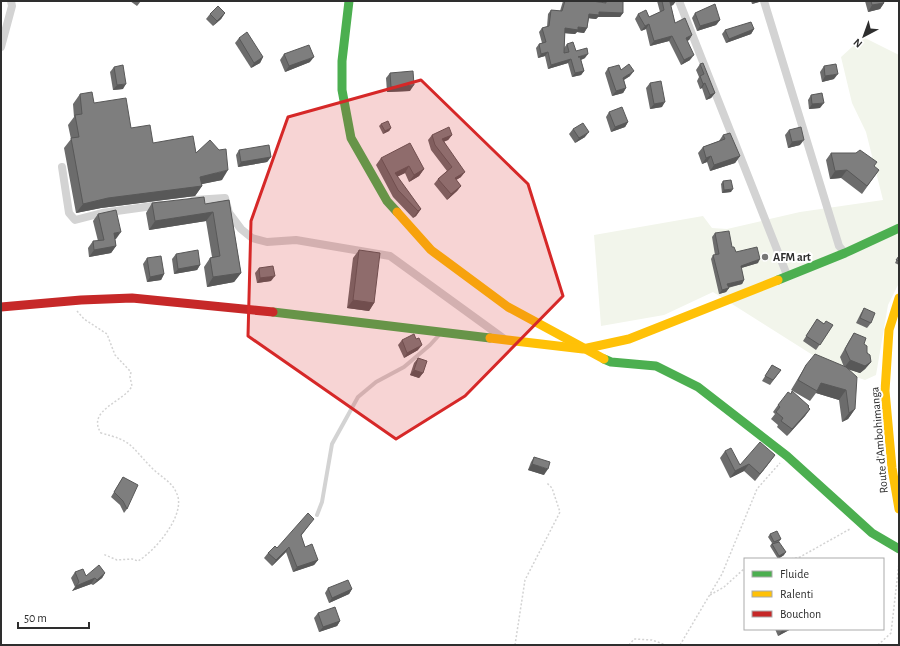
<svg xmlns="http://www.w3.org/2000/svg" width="900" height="646" font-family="'Alegreya Sans',sans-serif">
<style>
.green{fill:#f2f5eb}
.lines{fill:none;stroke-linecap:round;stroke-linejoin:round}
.path{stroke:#d3d3d3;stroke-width:1.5;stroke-dasharray:2 2;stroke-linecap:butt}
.lane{stroke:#d3d3d3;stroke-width:4}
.street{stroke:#d3d3d3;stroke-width:8}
.fast{stroke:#4caf50;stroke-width:9}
.slow{stroke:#ffc107;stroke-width:9}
.jam{stroke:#c62828;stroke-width:9}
.wall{fill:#6c6c6c}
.shaded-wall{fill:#585858}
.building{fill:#7e7e7e;stroke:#585858}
.marked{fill:#d62828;fill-opacity:0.2;stroke:#d62828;stroke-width:3;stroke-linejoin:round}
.poi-dot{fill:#777;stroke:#fff;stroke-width:1.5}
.labels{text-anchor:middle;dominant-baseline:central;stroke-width:4;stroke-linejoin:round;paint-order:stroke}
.poi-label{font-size:12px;font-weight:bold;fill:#2e2e2e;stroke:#fff;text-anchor:start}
.street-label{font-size:12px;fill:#2e2e2e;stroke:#fff}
</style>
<rect width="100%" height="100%" fill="#fff"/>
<!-- green -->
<path class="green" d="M863,37l36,18v228l-11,22 -12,70 -11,5 -27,-9 -125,-79 -49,23 -63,11 -7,-91 109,-19 9,12 15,1 73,-17 83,-12 -17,-68 -14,-29 -11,-46z"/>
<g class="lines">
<!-- path -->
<g class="path">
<path d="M77,311l7,8 23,15 8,21 16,17 -1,5 2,9c-8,16 -46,24 -31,47 31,8 28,11 49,33 9,10 22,15 27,28 9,21 -22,57 -39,67l-6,-2 -15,1 -14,-6"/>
<path d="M762,559h8"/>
<path d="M791,559l9,-2 50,-28"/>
<path d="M710,595l14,-8 21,-19"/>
<path d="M515,645l10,-65 35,-68 -8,-24 -5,-5"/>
<path d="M629,645l5,-6 18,1 14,5"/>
<path d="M680,645l42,-71 35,-85 23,-26"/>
<path d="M878,645l13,-12 8,-70"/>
</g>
<!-- lane -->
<path class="lane" d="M317,515l5,-13 10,-58 26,-47 18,-15 28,-15 26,-22 10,-11"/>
<!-- street -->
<g class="street">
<path d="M679,1l108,274"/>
<path d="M764,1l75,245 6,7"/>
<path d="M1,47l11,-41 -1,-5"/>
<path d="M62,167l7,46 6,7 27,-7 58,-8"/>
<path d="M194,200l31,-2 4,15 12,16 11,9 15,4 29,-2 94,16 113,82"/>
</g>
<!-- fast -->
<g class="fast">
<path d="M349,1l-7,60v29l9,48 36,63 10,11"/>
<path d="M778,280l67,-27 54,-25"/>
<path d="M273,312l217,26"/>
<path d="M604,359l7,3 45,4 42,21 89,69 85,77 27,16"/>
</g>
<!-- slow -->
<g class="slow">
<path d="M397,212l34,38 77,57 96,52"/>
<path d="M899,298l-10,32 -4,61 7,77 7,41"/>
<path d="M490,338l93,11 46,-10 149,-59"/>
</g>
<!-- jam -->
<path class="jam" d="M1,307l80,-7 51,-2 141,14"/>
</g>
<!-- wall -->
<g class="wall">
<path d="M130,1h11l-4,5z"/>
<path d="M563,1h29l11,2 1,-2h19v12l-3,4h-22l-2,2 -7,-1 -2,10 -3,5 -7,-1 -2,2 -10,-1 -1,15 3,-4 18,14 -4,2 3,11 -3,4 -9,2 -4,-14 -20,6 -3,-13 -7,2 -2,-10 3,-4 3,-1 -3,-11 3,-4 5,-1 1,-13 3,-4 9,1z"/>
<path d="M657,1h19l-3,4 -2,1 4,17 17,12 -3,5 -2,1 3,19 -9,5 -12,-24 -19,5 -4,-17 -5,2 -6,-12 3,-5 11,3 11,-5z"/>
<path d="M751,1h9l-1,1 -7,2z"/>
<path d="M865,1h18l1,2 -4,6 -12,3z"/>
<path d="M225,13l-4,6 -8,7 -7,-7 4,-5z"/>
<path d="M695,13l25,7 -4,5 -19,6 -5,-13z"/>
<path d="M754,29l-3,5 -25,9 -4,-9 3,-4z"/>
<path d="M239,38l24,19 -3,6 -9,5 -16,-25z"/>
<path d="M284,54l26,8 -25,10 -5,-12z"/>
<path d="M700,64l15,29 -4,5 -5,2 -4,-12 -2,1 -3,-8 2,-4 -3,-7z"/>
<path d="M824,66l10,13 -12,3 -2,-10z"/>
<path d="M114,67l9,22 -10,1 -3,-18z"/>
<path d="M608,68l13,2 9,6 -6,4 2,8 -3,5 -11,3 -7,-23z"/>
<path d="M390,73l20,18 -23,1 -1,-14z"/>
<path d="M650,83l12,24 -12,2 -4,-21z"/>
<path d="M80,94l14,9 37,25 22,15 43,10 26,27 -21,4 1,2 -7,10 -94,12 -25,5 -12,-65 7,-9 -3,-14 6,-8 -1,-13z"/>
<path d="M811,95l9,13 -11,1 -1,-9z"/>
<path d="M609,112l19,10 -3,5 -14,5 -5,-15z"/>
<path d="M381,124l10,4 -2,3 -6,3 -4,-8z"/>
<path d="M573,129l12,8 -10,6 -6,-9z"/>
<path d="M789,130l11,15 -12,3 -3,-13z"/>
<path d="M432,135h20l-4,5 -4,1 17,36 -5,3 5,6 -4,5 -10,9 -13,-16 4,-5 9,-8 -16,-21 -3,-10z"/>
<path d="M723,135l17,21 -5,7 -25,8 -3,-9 -5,2 -4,-11 5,-6 16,-6z"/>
<path d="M239,150l32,7 -4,5 -29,5 -2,-12z"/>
<path d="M831,153l48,17 -17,24 -21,-16 -11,1 -4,-19z"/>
<path d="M381,158l43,11 -5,7 -10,6 -4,-9 -8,4 24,32 -5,7 -3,2 -20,-21 -17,-32z"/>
<path d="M723,181l8,11 -9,1 -1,-9z"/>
<path d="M229,200l12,73 -7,9 -27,5 -3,-20 6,-9 2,-1 -6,-36 -57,9 -3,-17 6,-10 53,1z"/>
<path d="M98,214l18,25h-1l1,7 -5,7 -22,4 -1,-9 5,-7h5l-5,-20z"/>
<path d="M715,233l17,14 4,5 22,11 -17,5 3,12 -2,4 -14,4h1l-3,4 -7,2 -8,-35 2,-4h2l-3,-18z"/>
<path d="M359,250l15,53 -5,8 -22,-3 6,-50z"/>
<path d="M176,254l24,11 -3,5 -23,4 -2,-15z"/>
<path d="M899,255v10l-4,-2z"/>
<path d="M147,258l17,16 -3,6 -14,2 -4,-18z"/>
<path d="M259,268l12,13 -14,2 -2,-10z"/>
<path d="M864,308l7,15 -4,5 -11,-5 5,-10z"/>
<path d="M817,319l7,5 9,1 -17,25 -13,-9z"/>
<path d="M854,333l10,11 7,18 -6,7 -5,4 -12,-4 7,40 -7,10 -6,3 -3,-22 -23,-7 -6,8 -19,-11 15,-25 38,2 -4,-10 9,-16z"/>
<path d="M416,339l2,11 -14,8 -6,-13 4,-5z"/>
<path d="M418,358l5,15 -4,5 -9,-3 4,-12z"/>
<path d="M772,365l9,5 -11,15 -8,-4z"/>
<path d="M778,405l30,3 2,1 -5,7 -18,20 -10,-9 1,-2 -7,-6 4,-5 -2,-2z"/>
<path d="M725,451l15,14 35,-10 -20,26 -11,-10 -14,7 -10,-20z"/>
<path d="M534,457l10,18 -16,-5 3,-8z"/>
<path d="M123,477l4,32 -3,4 -4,-8 -9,-8z"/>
<path d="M310,524l-9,12 4,11 13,13 -4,5 -21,7 -7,-20 -14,14 -8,-8 4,-5 9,-5z"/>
<path d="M770,534l11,5 -2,3 5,13 -6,4 -8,-13 2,-3 -4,-6z"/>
<path d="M75,572l11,4 19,-3 -3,5 -9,7 -2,-1 -19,7 3,-4 -4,-9z"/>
<path d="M328,588l24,1 -3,5 -20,9 -4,-10z"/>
<path d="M318,613l22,8 -3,5 -18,6 -5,-14z"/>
<path d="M775,629h16l-13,7z"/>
</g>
<!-- shaded-wall -->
<g class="shaded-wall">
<path d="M674,1h2l-3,4 -6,2 3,-5z"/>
<path d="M756,1h4l-1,1 -7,2 2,-2z"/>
<path d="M884,3l-4,6 -12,3 4,-7z"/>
<path d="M599,12l24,1 -3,4h-22l-2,2 -10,-1 3,-4z"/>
<path d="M225,13l-4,6 -8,7 4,-5z"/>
<path d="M720,20l-4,5 -19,6 3,-5z"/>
<path d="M649,24l-3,5 -5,2 4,-5z"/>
<path d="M578,27l9,1 -3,5 -7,-1 -2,2 -13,-1 3,-5z"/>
<path d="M754,29l-3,5 -25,9 3,-4z"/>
<path d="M692,35l-3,5 -7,3 4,-5z"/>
<path d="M672,36l-3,5 -19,5 4,-5z"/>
<path d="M548,52l-3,4 -7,2 3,-4z"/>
<path d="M588,54l-3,4 -10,4 3,-5z"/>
<path d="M694,55l-4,5 -9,5 3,-5z"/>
<path d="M263,57l-3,6 -9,5 3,-5z"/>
<path d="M314,57l-4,5 -25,10 4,-6z"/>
<path d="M571,59l-3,4 -20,6 3,-4z"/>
<path d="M584,71l-3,4 -9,2 3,-4z"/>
<path d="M634,71l-4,5 -10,6 3,-4z"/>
<path d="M838,74l-4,5 -12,3 3,-6z"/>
<path d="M705,83l-3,5 -2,1 3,-5z"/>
<path d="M126,84l-3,5 -10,1 4,-5z"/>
<path d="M414,85l-4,6 -23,1 4,-5z"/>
<path d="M626,88l-3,5 -11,3 4,-5z"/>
<path d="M715,93l-4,5 -5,2 4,-5z"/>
<path d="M665,102l-3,5 -12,2 4,-5z"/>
<path d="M824,103l-4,5 -11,1 3,-5z"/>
<path d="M628,122l-3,5 -14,5 4,-5z"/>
<path d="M391,128l-2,3 -6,3 2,-3z"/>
<path d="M589,132l-4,5 -10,6 4,-5z"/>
<path d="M452,135l-4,5 -9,4 3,-5z"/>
<path d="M804,140l-4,5 -12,3 4,-6z"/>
<path d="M711,156l-4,6 -5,2 4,-6z"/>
<path d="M740,156l-5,7 -25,8 4,-6z"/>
<path d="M271,157l-4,5 -29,5 3,-5z"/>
<path d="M409,166l-4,7 -13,6 3,-6z"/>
<path d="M424,169l-5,7 -10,6 5,-7z"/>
<path d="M228,170l-6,10 -29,6 7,-9z"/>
<path d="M847,170l-6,8 -11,1 5,-8z"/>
<path d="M465,172l-4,5 -10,6 4,-5z"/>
<path d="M202,186l-7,10 -94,12 -25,5 7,-9 25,-6z"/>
<path d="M461,186l-4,5 -10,9 4,-6z"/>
<path d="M733,189l-2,3 -9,1 2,-3z"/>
<path d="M421,209l-5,7 -3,2 5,-7z"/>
<path d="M213,212l-7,9 -57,9 6,-9z"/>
<path d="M121,232l-5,7 -7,1 5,-7z"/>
<path d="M116,246l-5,7 -22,4 5,-7z"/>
<path d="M760,259l-2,4 -20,6 3,-3z"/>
<path d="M200,265l-3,5 -23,4 4,-5z"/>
<path d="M241,273l-7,9 -27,5 6,-10z"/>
<path d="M164,274l-3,6 -14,2 3,-5z"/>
<path d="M275,276l-4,5 -14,2 3,-5z"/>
<path d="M744,280l-2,4 -17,4 2,-4z"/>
<path d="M729,288l-3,4 -7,2 3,-4z"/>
<path d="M353,300l21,3 -5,8 -22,-3z"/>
<path d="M422,345l-4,5 -14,8 3,-5z"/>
<path d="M850,360l21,2 -6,7 -5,4 -16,-5z"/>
<path d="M414,370l9,3 -4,5 -9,-3z"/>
<path d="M821,383l25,7 -7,10 -23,-7z"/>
<path d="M810,409l-5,7 -18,20 5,-7z"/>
<path d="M855,409l-7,10 -6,3 7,-9z"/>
<path d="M775,455l-5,7 -15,19 5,-7z"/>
<path d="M532,464l16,5 -4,6 -16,-5z"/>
<path d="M749,464l-5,7 -14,7 5,-7z"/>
<path d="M289,547l-3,5 -14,14 4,-6z"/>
<path d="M786,552l-2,3 -6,4 1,-3z"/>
<path d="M318,560l-4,5 -21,7 4,-5z"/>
<path d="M105,573l-3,5 -9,7 4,-5z"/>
<path d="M95,578l-4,6 -19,7 4,-5z"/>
<path d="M352,589l-3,5 -20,9 3,-5z"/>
<path d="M340,621l-3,5 -18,6 4,-5z"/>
<path d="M783,629h8l-13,7z"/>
</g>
<!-- building -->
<g class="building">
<path d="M565,1h27l14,2v-2h17v12l-24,-1v3l-10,-1 -2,14 -9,-1v3l-13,-2 -1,25 5,-1 -2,-8 6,-2 3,9 11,-3 1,6 -10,3h2l4,14 -9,2 -4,-14 -20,6 -3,-13 -7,2 -2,-10 7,-2 -4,-14 7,-2 2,-16 11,1z"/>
<path d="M662,1h12l-4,1 5,21 10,-5 7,17 -6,3 8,17 -10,5 -12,-24 -18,5 -5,-17 -4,2 -7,-12 8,-4 3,7 15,-7z"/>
<path d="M871,1h12l1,2 -12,2z"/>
<path d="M715,4l5,16 -20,6 -5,-13z"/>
<path d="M218,6l7,7 -8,8 -7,-7z"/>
<path d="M751,22l3,7 -25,10 -4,-9z"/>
<path d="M247,32l16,25 -9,6 -15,-25z"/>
<path d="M309,45l5,12 -25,9 -5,-12z"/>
<path d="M703,63l12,30 -5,2 -5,-12 -2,1 -3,-8 4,-2 -4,-10z"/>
<path d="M629,64l5,7 -11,7 3,10 -10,3 -8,-23 11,-3 2,5z"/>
<path d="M836,64l2,10 -13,2 -1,-10z"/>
<path d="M123,65l3,19 -9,1 -3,-18z"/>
<path d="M413,71l1,14 -23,2 -1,-14z"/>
<path d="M661,81l4,21 -11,2 -4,-21z"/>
<path d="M92,92l2,11 32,-5 5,30 19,-3 3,18 40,-7 3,17 14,-13 9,10 7,-1 2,21 -28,7 2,9 -94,12 -25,6 -12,-66 8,-1 -4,-22 7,-1 -2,-20z"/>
<path d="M822,93l2,10 -12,1 -1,-9z"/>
<path d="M622,107l6,15 -13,5 -6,-15z"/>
<path d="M388,121l3,7 -6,3 -4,-7z"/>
<path d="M583,123l6,9 -10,6 -6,-9z"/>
<path d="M449,127l3,8 -10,4 23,33 -10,6 6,8 -10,8 -13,-15 14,-12 -17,-22 -3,-10z"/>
<path d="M801,127l3,13 -12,2 -3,-12z"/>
<path d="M730,133l10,23 -26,9 -3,-9 -5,2 -3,-11 22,-8 -2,-4z"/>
<path d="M410,143l14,26 -10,6 -5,-9 -14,7 26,36 -3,2 -20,-21 -17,-32z"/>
<path d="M269,145l2,12 -30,5 -2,-12z"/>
<path d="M860,150l17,12 -3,4 5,4 -12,16 -20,-16 -12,1 -4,-18h25z"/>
<path d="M731,180l2,9 -9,1 -1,-9z"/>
<path d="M204,197l1,7 24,-4 12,73 -28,4 -3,-19 10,-2 -7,-44 -58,9 -3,-18z"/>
<path d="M116,210l5,22 -7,1 2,13 -22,4 -1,-9 11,-1 -6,-26z"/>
<path d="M729,231l3,16h2l2,5 21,-5 3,12 -19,7 3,14 -17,4 2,4 -7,2 -9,-35 6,-1 -4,-21z"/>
<path d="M198,250l2,15 -22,4 -2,-15z"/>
<path d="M359,250l21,3 -6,50 -21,-3z"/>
<path d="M161,256l3,18 -14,3 -3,-19z"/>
<path d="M899,256v5l-3,-1z"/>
<path d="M273,266l2,10 -15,2 -1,-10z"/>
<path d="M864,308l11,5 -4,10 -11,-5z"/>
<path d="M817,319l7,5 2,-3 7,4 -13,20 -14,-9z"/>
<path d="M854,333l12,5 -2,6 3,2v7l3,2 1,7 -6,4 -15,-6 -5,-11z"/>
<path d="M414,334l2,5 3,-1 3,7 -15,8 -5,-13z"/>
<path d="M815,354l31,13 11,10 -2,32 -6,4 -3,-23 -25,-7 -4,8 -19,-11 8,-15z"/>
<path d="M418,358l9,3 -4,12 -9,-3z"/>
<path d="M772,365l9,5 -8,10 -8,-4z"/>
<path d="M792,391l17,15 -1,1 2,2 -18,20 -11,-8 2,-3 -7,-6 4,-5 -2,-2 10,-13 3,2z"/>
<path d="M760,442l15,13 -15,19 -11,-10 -14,7 -10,-20 6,-3 9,17z"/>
<path d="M534,457l16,5 -2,7 -16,-5z"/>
<path d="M123,477l15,8 -11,24 -4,-8 -9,-9z"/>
<path d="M308,513l6,6 -13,16 4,12 7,-3 6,16 -21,7 -8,-20 -13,13 -8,-7 7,-7 2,2z"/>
<path d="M777,531l4,8 -7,3 -4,-8z"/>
<path d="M779,542l7,10 -7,4 -7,-12z"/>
<path d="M99,565l6,8 -8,7 -2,-2 -19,8 3,-4 -4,-10 8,-3 3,7z"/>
<path d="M348,580l4,9 -20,9 -4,-10z"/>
<path d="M335,607l5,14 -17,6 -5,-14z"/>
</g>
<!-- marked area -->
<path class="marked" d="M421,80l107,104 35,112 -98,100 -69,43 -148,-103 3,-115 37,-104z"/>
<!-- markers -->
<circle class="poi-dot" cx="765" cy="257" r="4"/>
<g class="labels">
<!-- poi labels -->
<g class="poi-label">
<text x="773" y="257">AFM art</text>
</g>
<!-- street labels -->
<g class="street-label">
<text transform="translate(879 440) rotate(-95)">Route d'Ambohimanga</text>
</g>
</g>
<!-- border -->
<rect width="900" height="646" fill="none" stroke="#2e2e2e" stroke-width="4"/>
<!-- legend -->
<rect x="744" y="558" width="140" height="72" fill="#ffffff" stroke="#ababab"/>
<rect x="752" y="571" width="20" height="6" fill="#4caf50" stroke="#ababab"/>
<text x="780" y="578" font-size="12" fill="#2e2e2e">Fluide</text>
<rect x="752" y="591" width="20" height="6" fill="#ffc107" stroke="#ababab"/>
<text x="780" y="598" font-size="12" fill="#2e2e2e">Ralenti</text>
<rect x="752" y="611" width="20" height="6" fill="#c62828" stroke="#ababab"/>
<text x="780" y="618" font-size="12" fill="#2e2e2e">Bouchon</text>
<!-- north arrow -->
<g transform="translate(864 36) rotate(221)" stroke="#ffffff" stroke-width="3" paint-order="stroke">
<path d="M0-3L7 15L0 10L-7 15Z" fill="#2e2e2e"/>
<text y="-6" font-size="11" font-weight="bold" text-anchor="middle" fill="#2e2e2e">N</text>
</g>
<!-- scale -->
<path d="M18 622v6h71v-6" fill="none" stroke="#2e2e2e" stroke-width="2"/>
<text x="24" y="622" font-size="12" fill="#2e2e2e" stroke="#ffffff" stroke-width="3" paint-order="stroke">50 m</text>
</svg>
